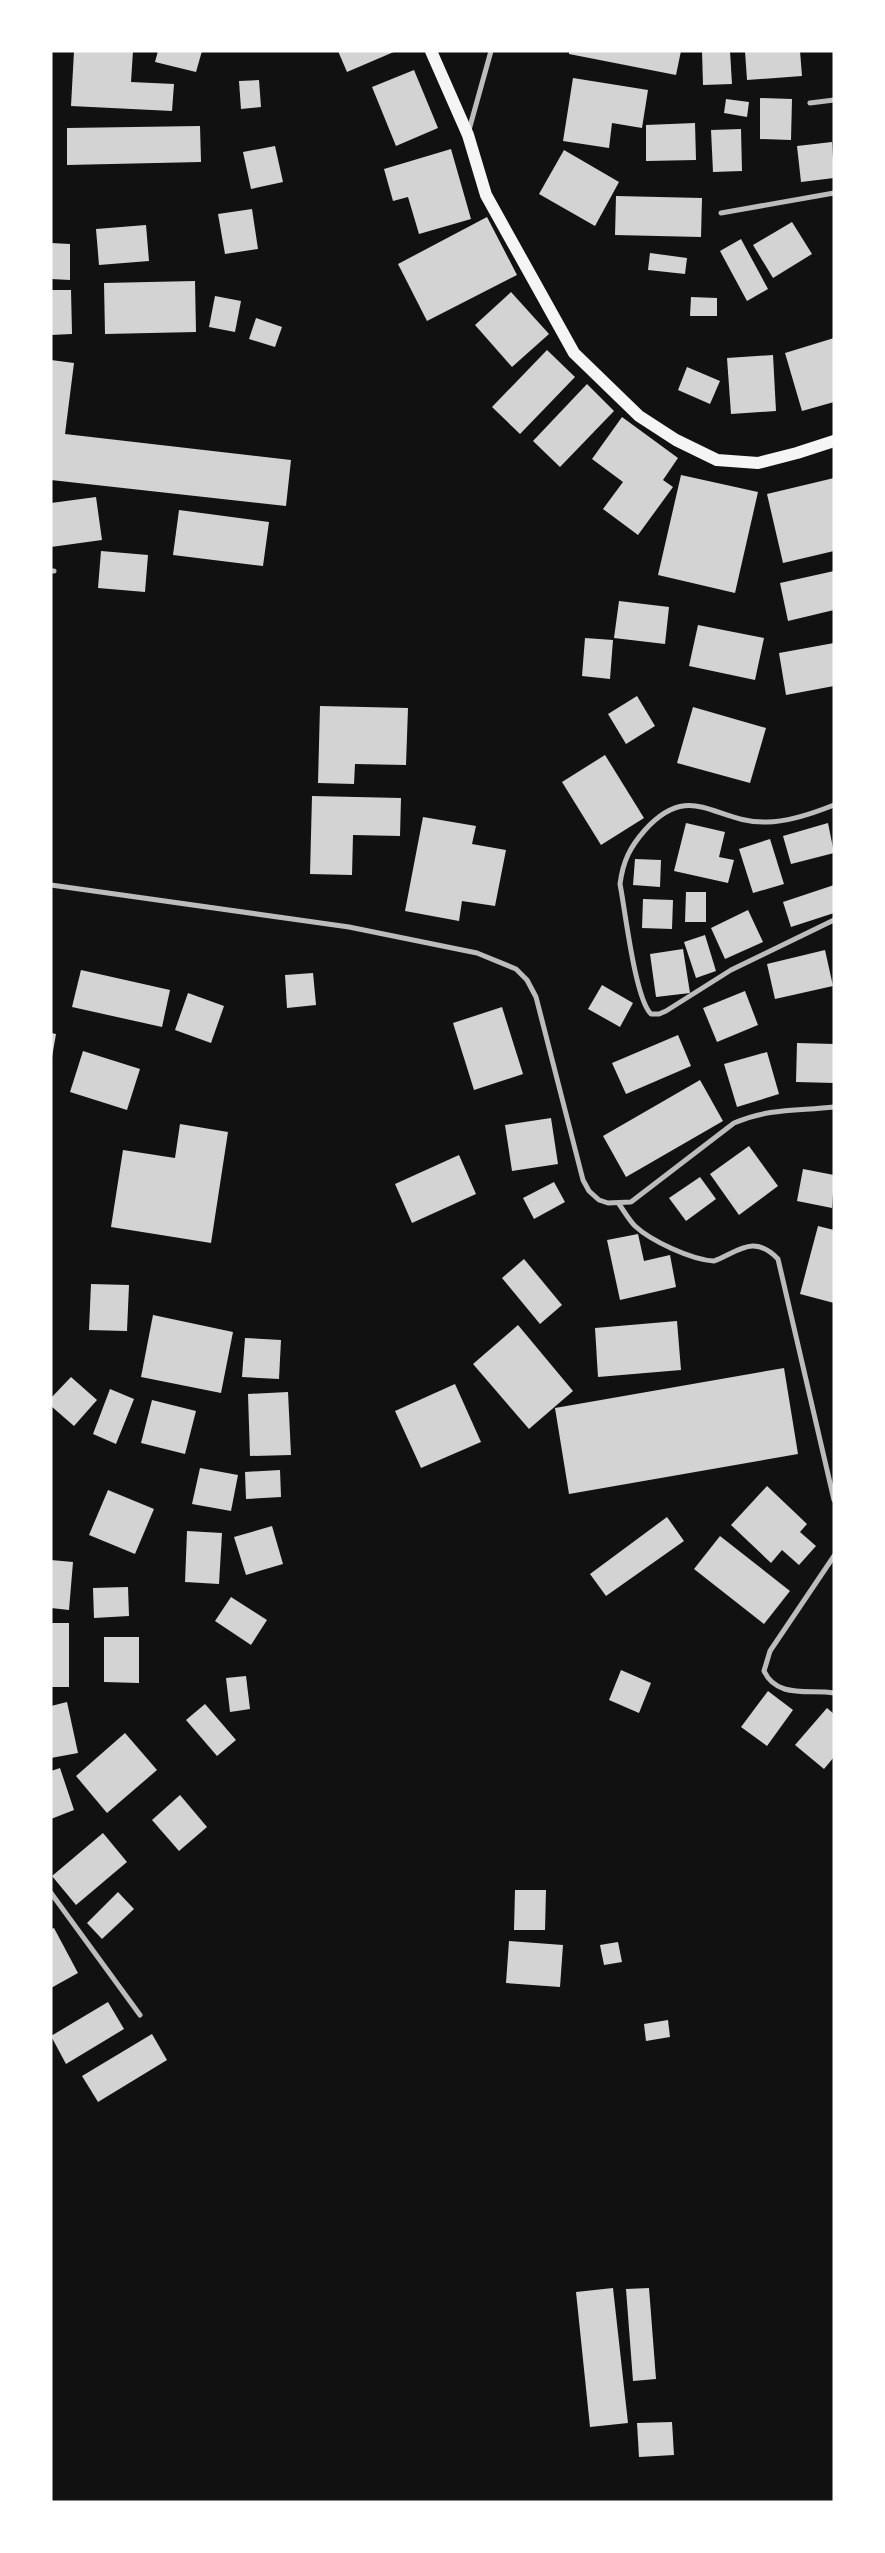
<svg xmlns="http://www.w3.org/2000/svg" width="885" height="2553" font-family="'Golos Text',sans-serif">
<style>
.building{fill:#d3d3d3}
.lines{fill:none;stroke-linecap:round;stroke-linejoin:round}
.minor{stroke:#bcbcbc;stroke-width:5}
.primary{stroke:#f5f5f5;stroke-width:12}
</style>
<rect width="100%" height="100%" fill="#111"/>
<!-- building -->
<g class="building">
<path d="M74,51h59l-2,31 43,2 -2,27 -101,-5z"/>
<path d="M158,51h44l-6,21 -41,-10z"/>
<path d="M338,51h58l-49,21z"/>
<path d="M569,51h112l-5,24 -107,-21z"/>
<path d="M702,51h28l2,33 -29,1z"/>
<path d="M745,51h55l2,25 -55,4z"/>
<path d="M414,70l24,58 -42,18 -24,-59z"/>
<path d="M573,78l75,12 -6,38 -30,-5 -3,25 -46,-7z"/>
<path d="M259,80l2,27 -20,2 -2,-28z"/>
<path d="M760,98l32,1 -1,41 -31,-1z"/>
<path d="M726,99l23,3 -2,15 -23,-4z"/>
<path d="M695,123l1,37 -50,1v-36z"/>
<path d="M200,126l1,36 -134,3v-37z"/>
<path d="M741,129l1,42 -29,1 -2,-42z"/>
<path d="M832,142l2,36 -33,4 -4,-36z"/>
<path d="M275,146l8,36 -32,7 -8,-37z"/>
<path d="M451,149l20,70 -52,15 -11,-37 -15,4 -9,-32z"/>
<path d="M564,150l55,32 -24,44 -56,-32z"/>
<path d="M616,196l86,2 -1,39 -86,-2z"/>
<path d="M252,209l6,40 -33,5 -7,-40z"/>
<path d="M487,217l30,58 -90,46 -29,-57z"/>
<path d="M792,222l20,32 -39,24 -20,-33z"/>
<path d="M146,225l3,36 -50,4 -3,-36z"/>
<path d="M741,239l27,50 -21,12 -27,-50z"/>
<path d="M51,243l19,1v36l-19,-1z"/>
<path d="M650,253l37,5 -2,16 -37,-4z"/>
<path d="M195,281l1,51 -91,2 -1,-51z"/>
<path d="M51,290h20l1,44 -21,1z"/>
<path d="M511,292l38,42 -37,33 -37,-42z"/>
<path d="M215,296l26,5 -6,31 -26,-5z"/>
<path d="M691,297l26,1v18h-27z"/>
<path d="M256,318l26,9 -7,20 -26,-8z"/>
<path d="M834,338v64l-32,9 -17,-58z"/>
<path d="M547,350l28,27 -55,57 -28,-27z"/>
<path d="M773,355l3,56 -45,3 -4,-56z"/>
<path d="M51,360l23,3 -9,71 226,26 -5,46 -235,-26z"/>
<path d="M687,367l33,14 -10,23 -32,-14z"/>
<path d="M587,384l27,27 -54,56 -27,-26z"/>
<path d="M622,417l56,41 -15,22 10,7 -35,48 -35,-26 20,-27 -31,-23z"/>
<path d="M681,475l77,17 -23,101 -77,-18z"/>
<path d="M834,478v73l-51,12 -16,-69z"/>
<path d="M96,497l6,43 -51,7v-44z"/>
<path d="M179,510l90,12 -6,44 -90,-11z"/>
<path d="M101,551l47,4 -3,37 -47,-4z"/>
<path d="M834,571v39l-46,11 -8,-38z"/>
<path d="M619,601l50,6 -4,37 -51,-6z"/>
<path d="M698,625l66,13 -9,42 -66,-14z"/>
<path d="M585,638l28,2 -3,39 -28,-3z"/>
<path d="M834,643v43l-48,9 -7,-42z"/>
<path d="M637,696l18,30 -29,18 -18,-30z"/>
<path d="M320,706l88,2 -2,57 -51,-1 -1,20 -36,-1z"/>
<path d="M693,707l73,21 -16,55 -73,-20z"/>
<path d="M605,755l39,63 -43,27 -39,-63z"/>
<path d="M312,796l89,2 -1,38 -47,-1 -1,40 -42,-1z"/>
<path d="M423,817l53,9 -4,18 34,6 -11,56 -33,-5 -3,20 -54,-10z"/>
<path d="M686,823l39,9 -6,25 15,3 -6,23 -54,-12z"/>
<path d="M828,823l6,30 -43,11 -8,-28z"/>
<path d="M770,839l14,45 -31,9 -14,-44z"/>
<path d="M635,859l26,1 -1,27 -27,-2z"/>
<path d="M834,885v28l-43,14 -8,-25z"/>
<path d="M686,892h20v30h-21z"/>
<path d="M643,899l30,1 -1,29 -30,-1z"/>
<path d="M748,910l15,32 -38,17 -14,-31z"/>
<path d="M705,935l11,36 -20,7 -12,-36z"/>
<path d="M683,949l7,44 -34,4 -6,-43z"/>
<path d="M825,950l8,36 -58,13 -8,-35z"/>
<path d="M81,970l89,20 -8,37 -90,-20z"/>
<path d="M313,973l3,32 -29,3 -2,-33z"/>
<path d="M602,985l31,18 -13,24 -32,-18z"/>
<path d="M745,991l13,34 -41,17 -14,-34z"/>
<path d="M188,993l36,13 -13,37 -36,-13z"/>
<path d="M502,1007l21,67 -49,16 -21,-67z"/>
<path d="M51,1033l5,1 -4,23h-1z"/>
<path d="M678,1035l13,31 -65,28 -14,-31z"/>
<path d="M797,1043l37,1v39l-38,-1z"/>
<path d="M83,1051l57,18 -13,41 -57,-18z"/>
<path d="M767,1052l12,42 -42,13 -13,-43z"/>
<path d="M700,1080l23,41 -97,56 -23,-41z"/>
<path d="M551,1118l7,46 -46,7 -7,-46z"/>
<path d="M180,1124l48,8 -17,111 -100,-16 12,-77 52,8z"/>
<path d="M749,1146l29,40 -39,29 -29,-41z"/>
<path d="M459,1155l17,39 -64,29 -17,-39z"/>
<path d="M803,1169l31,6 -2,33 -35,-7z"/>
<path d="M700,1177l16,22 -30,22 -17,-23z"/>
<path d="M554,1182l11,20 -31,17 -11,-21z"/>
<path d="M818,1226l16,4v73l-34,-9z"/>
<path d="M638,1234l6,27 26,-6 6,32 -56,13 -13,-60z"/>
<path d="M524,1259l38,46 -22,19 -38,-46z"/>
<path d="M91,1284l38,1 -2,46 -38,-1z"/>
<path d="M153,1315l80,17 -12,61 -80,-16z"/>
<path d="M677,1321l4,49 -83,7 -3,-49z"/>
<path d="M518,1325l55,66 -44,38 -56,-65z"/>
<path d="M245,1338l36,2 -2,39 -37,-2z"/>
<path d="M784,1368l14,86 -229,40 -14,-86z"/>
<path d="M71,1377l26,23 -23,26 -23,-20v-8z"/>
<path d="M455,1384l26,58 -60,26 -26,-57z"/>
<path d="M110,1389l24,10 -18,45 -23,-10z"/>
<path d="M288,1392l3,63 -41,1 -2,-62z"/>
<path d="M152,1400l44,11 -11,43 -44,-11z"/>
<path d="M200,1468l38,7 -7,36 -39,-7z"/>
<path d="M280,1470l1,27 -35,2 -1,-27z"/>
<path d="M767,1486l40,38 -7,8 16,14 -17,19 -17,-15 -11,13 -40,-38z"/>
<path d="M108,1490l46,19 -19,45 -46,-19z"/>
<path d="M667,1517l17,24 -78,55 -16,-22z"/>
<path d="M272,1526l11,38 -37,11 -12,-38z"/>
<path d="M187,1531l35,2 -3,51 -34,-2z"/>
<path d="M720,1536l70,55 -26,33 -70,-55z"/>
<path d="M51,1560l22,2 -4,48 -18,-2z"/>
<path d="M128,1587l1,29 -35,2 -1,-30z"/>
<path d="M231,1597l36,23 -16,25 -36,-24z"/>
<rect x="51" y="1623" width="18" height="64"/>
<path d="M104,1637h35v46l-35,-1z"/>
<path d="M621,1670l30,13 -12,30 -30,-13z"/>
<path d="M246,1676l4,33 -20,3 -4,-34z"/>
<path d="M768,1691l25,19 -26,36 -26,-19z"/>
<path d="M67,1702l11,51 -27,5v-52z"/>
<path d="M205,1704l31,36 -19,16 -31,-36z"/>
<path d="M827,1708l7,6v43l-10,12 -29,-24z"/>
<path d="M125,1733l32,37 -50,43 -31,-37z"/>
<path d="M60,1768l14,42 -23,9v-48z"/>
<path d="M180,1795l27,32 -28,24 -27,-31z"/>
<path d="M103,1833l24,29 -51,43 -24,-29z"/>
<path d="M515,1890h31l-1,40h-31z"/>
<path d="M118,1892l16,17 -32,30 -15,-16z"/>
<path d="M54,1928l24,45 -27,15v-59z"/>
<path d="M509,1941l54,4 -3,42 -54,-4z"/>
<path d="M618,1942l4,20 -18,3 -4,-20z"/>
<path d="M108,2002l16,27 -58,35 -15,-28z"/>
<path d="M668,2020l2,17 -24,4 -2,-17z"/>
<path d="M152,2034l15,26 -69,42 -16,-26z"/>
<path d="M613,2288l15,135 -38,4 -14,-135z"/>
<path d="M649,2288l7,91 -23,2 -7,-92z"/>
<path d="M672,2422l2,33 -35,2 -2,-34z"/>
</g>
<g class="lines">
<!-- minor -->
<g class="minor">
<path d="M810,103l24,-3"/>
<path d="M469,130l22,-79"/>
<path d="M721,213l113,-20"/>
<path d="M51,571h3"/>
<path d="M834,805c-20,8 -45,17 -67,17 -51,2 -76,-43 -122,8 -15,17 -22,31 -25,54 5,25 15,115 31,130h8l7,-3 65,-41 103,-50"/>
<path d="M51,885l298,42 128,26 39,16 11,11 9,17 47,183 6,11 10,9 9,3 23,-1 103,-79c35,-15 63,-12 100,-16"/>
<path d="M619,1204c5,7 10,16 16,22 16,15 57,34 79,35 25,-10 40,-27 64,-2l56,241"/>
<path d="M834,1556l-64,95 -6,20c13,28 45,18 70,22"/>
<path d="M51,1893l89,122"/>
</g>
<!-- primary -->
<path class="primary" d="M431,51l37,84 18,60 88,158 65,63 37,24 41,20 41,3 39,-10 37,-12"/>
</g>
<!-- border -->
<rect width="885" height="2553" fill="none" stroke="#ffffff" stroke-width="105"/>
</svg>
